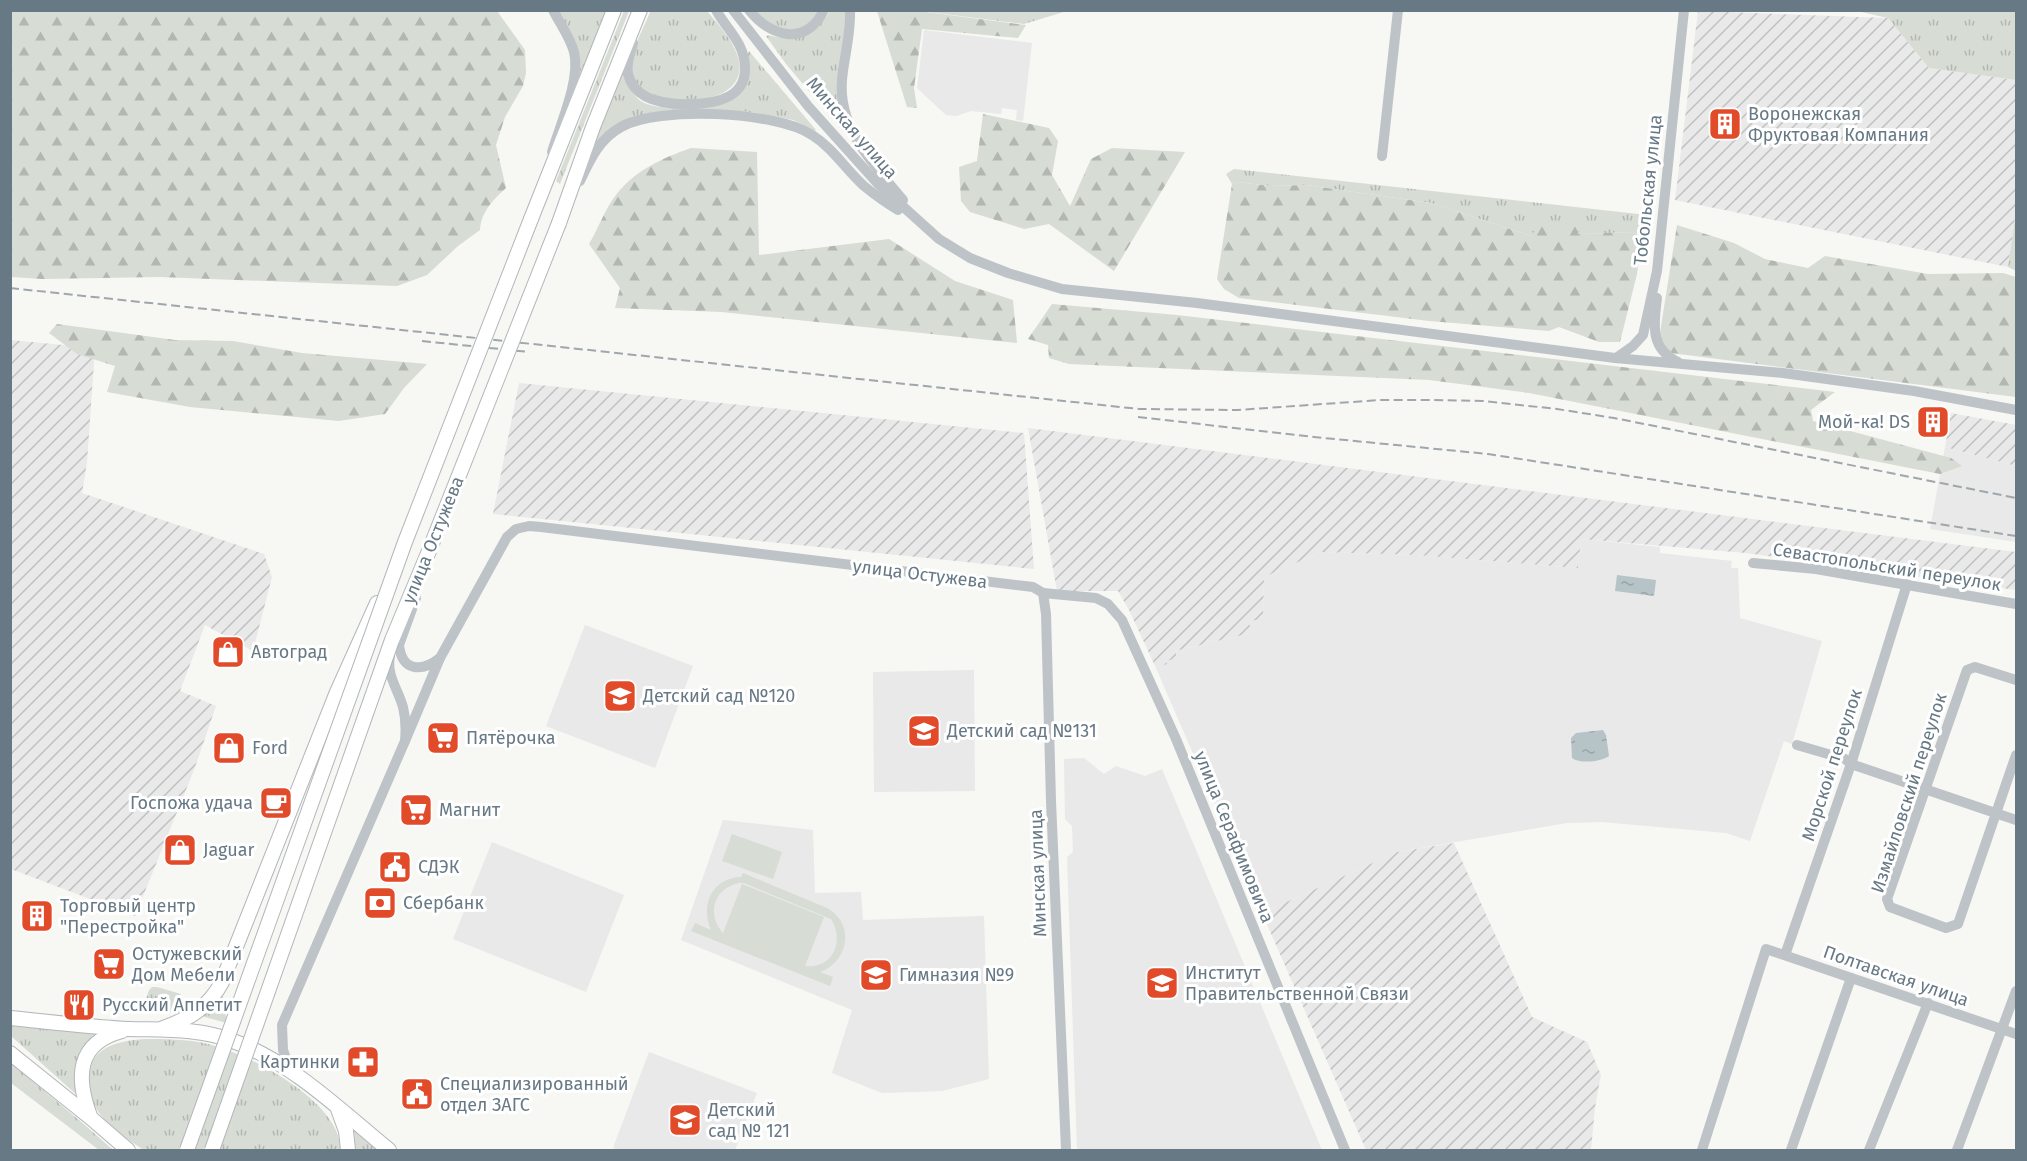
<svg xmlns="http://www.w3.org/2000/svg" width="2027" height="1161" font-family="'Fira Sans',sans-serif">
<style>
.built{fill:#e8e9e8}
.industrial{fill:url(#industrial-furrows)}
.grass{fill:url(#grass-tufts)}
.forest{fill:url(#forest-firs)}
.pitch{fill:#d7dcd4;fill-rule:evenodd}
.water{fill:url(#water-ripples)}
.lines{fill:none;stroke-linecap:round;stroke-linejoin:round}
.major-casing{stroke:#b2b7bb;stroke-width:16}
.minor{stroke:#bec3c7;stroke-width:10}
.major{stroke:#fff;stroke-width:14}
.rail{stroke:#a0a7ac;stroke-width:2;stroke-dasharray:9 4.5;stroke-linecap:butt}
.major-bridge-casing{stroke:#b2b7bb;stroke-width:16;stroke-linecap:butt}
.major-bridge{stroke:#fff;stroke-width:14}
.labels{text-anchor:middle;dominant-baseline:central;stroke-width:6;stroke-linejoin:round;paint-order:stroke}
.poi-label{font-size:18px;fill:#677985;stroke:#fff;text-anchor:start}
.street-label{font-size:18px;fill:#677985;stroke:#fff}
</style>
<defs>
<pattern id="industrial-furrows" width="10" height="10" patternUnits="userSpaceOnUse" patternTransform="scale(1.5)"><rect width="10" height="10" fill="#e8e9e8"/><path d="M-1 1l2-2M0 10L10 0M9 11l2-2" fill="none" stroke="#c0c2c2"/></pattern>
<pattern id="grass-tufts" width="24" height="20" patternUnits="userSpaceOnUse" patternTransform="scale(1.5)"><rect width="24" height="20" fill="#d7dcd4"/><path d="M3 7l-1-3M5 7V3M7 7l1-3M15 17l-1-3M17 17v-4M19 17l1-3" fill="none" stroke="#b2b7b2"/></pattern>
<pattern id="forest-firs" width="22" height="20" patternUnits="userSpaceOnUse" patternTransform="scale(1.5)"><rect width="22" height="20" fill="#d7dcd4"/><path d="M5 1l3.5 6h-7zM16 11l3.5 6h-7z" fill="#b2b7b2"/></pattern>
<pattern id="water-ripples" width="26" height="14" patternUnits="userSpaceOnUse" patternTransform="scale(1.5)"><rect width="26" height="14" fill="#b6c3c7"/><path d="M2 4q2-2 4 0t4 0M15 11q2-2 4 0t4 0" fill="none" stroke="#98a3a7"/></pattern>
</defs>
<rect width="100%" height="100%" fill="#f7f7f4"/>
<!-- built -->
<g class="built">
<path d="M924,30l108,13 -9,78 -7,-1 1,-10 -15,-2 -1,6 -30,-3 -15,5 -10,-1 -29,-27z"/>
<path d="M1945,447l71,19v76l-86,-13z"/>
<path d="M1581,539l79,8v6l72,8 -1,7h7l2,50 82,23 -30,103 -8,-3 -34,100 -24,-8 -124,-11 -35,1 -170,29 -135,61 -106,-245 10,-4v-3l9,-10 76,-18 -2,-12 14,-3 1,-41 57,-25 95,3 162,13z"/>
<path d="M585,625l108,41 -38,102 -109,-42z"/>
<path d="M974,670l1,121 -101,1 -1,-120z"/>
<path d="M1084,758l20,16 12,-8 29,10 17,-7 160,381h-245l-10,-293 6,-5 -1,-26 -7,-7 -1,-60z"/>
<path d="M723,820l90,10 2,63 46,-1 2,28 121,-4 5,163 -47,12 -60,2 -50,-20 20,-63 -171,-70z"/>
<path d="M492,842l132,53 -38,97 -133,-53z"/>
<path d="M649,1052l108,41 -22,57h-117l-5,-2z"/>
</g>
<!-- industrial -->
<g class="industrial">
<path d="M1698,11l190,7 41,50 87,12v131l-8,56 -333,-67z"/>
<path d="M10,340l85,8 -8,114 -5,31 182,61 8,23 -19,74 -48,-26 -25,66 36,15 -22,64 -59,146 -124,-47z"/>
<path d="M519,383l505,50 10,136 -541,-55z"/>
<path d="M1951,413l65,12v41l-71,-19z"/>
<path d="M1028,428l988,124v38l-270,-37 -165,-14 -3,29 -162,-13 -95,-3 -57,25 -1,42 -14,2 2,12 -76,18 2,7 -11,3 1,3 -11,4 -27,-58 -11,-19h-61z"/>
<path d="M1454,843l78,174 55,25 14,33 -6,32 -4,43h-225l-104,-237 135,-61z"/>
</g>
<!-- grass -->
<g class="grass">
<path d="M651,10l56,1c11,13 25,28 31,46 17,55 -99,56 -106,15 -3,-20 12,-44 19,-62z"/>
<path d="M556,11h51l-30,73 2,-6z"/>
<path d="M624,11h5l-69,173 -4,-3z"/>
<path d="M754,11h66c-4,4 -8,11 -13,15 -19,13 -39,-4 -53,-15z"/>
<path d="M830,11h16l-8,93 8,31 -60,-71 -20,-28 2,-1c26,8 49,0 62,-24z"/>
<path d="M920,11h147l-43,13z"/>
<path d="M1857,11h159v69l-87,-12 -41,-50z"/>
<path d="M749,51l67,79 -2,1 -21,-11 -35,-7 -18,-2 -87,2 -53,25 -13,17 36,-87c4,10 6,22 14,30 18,18 71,5 94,2z"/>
<path d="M1234,169l413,46 -5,23 -8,-6 -103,4 -100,-33 -125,-18 -36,1 -32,-4 -6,2 -6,-10z"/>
<path d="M2016,211v60l-8,-4z"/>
<path d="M152,987h5l24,7 -4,11 8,4 -1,4 -42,-2 7,-21z"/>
<path d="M222,993l5,30 -26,-7z"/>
<path d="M10,1026l91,5c-24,22 -27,33 -23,65l-67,-60z"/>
<path d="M144,1039c21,0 43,0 64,5 40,9 135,59 132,106h-196c-19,-12 -41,-27 -51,-47 -5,-8 -5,-18 -4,-27 2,-30 30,-35 55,-37z"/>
<path d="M11,1063l75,63 27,24h-14l-88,-67z"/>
<path d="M354,1129l26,21h-25z"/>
</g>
<!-- forest -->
<g class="forest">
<path d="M11,11h486l28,39 1,23 -3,13 -18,31 -9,28 10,43c-13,12 -25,24 -26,42l-22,16 -31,29 -30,11 -237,-9 -118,2 -31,-2z"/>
<path d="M877,11h41l108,14 -8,13 -96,-9 -8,59 3,20 -10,-1z"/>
<path d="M983,114l66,14 9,13 -6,34 18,31 21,-47 21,-11 73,4 -71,119 -65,-47 -25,5 -54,-17 -9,-11 -2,-34 18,-6z"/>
<path d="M691,148l66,4 2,103 130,-16 66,42 58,19 4,43 -295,-31 -107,-4 5,-20 -31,-44c9,-15 16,-35 27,-49 19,-25 47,-37 75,-47z"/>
<path d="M1238,182l32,4 36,-1 125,18 100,33 9,-13 36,3 2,8 56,-2 8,6 -5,36 -17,68h-21l-40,-15 -10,4 -120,-10 -190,-23 -15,-9 -7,-10 15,-95z"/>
<path d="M1677,225l57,18 31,16 43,9 17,-12 103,18 75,-1 13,4v120l-345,-44 -12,-14z"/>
<path d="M1052,304l125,11 658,77 -24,18 2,11 138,37 11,8 -22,8 -411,-81 -100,-13 -360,-16 -20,-6 -1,-13 -20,-6z"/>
<path d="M57,324l118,16 58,1 69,12 125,11 -23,24 -19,26 -46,7 -149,-14 -83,-15 8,-26 -38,-12 -28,-21z"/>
</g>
<!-- pitch -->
<g class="pitch">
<path d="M732,834l50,18 -9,27 -51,-18z"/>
<path d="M743,873l84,35c29,16 21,54 -7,64l13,5 -3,9 -139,-55 4,-8 16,7c-11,-25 1,-52 30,-53zM739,883h5l87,36c14,22 2,50 -26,47l19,-49 -82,-33 -19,49 7,3 -7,-3c-17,-19 -9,-45 16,-50z"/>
</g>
<!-- water -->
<g class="water">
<path d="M1617,575l39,5 -2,16 -39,-5z"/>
<path d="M1603,730l3,5 3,21c-8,6 -29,8 -37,2l-1,-20 5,-5z"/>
</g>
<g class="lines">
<!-- major casing -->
<g class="major-casing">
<g id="major">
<path d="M531,219l83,-209"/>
<path d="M559,223l34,-96 47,-117"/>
<path d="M392,640l37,-89"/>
<path d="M10,1018c40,4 79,9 119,11 35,1 70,-1 104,12 60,22 107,69 156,109"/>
<path d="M163,1028c26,-9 46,-21 59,-46l115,-290 40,-89"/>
<path d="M10,1053l81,65 37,32"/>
<path d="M338,1109l8,22 2,19"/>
<path d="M90,1116c-14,-38 -14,-73 32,-85"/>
</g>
</g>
<!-- minor -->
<g class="minor">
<path d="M733,10l75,96 70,78 61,55 31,19 38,15 54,16 135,14 418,55 168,15 131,18 102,19"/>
<path d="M749,10c21,27 57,37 75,0"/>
<path d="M850,10c1,24 -6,47 -8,70 -4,49 32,85 61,120"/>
<path d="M633,43c-3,10 -7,21 -5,31 7,29 42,31 66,30 24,-1 52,-7 51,-37 -1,-25 -18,-37 -29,-57"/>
<path d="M552,152c8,-27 29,-73 22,-100 -4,-15 -14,-28 -21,-42"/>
<path d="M1382,156l16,-146"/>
<path d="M580,181c10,-21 19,-42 41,-54 37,-21 155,-16 191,8 21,13 34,35 52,51 11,9 22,17 34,24"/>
<path d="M1657,298c-3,26 -8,50 21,64"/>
<path d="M1616,358l17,-12 10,-11 14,-64 27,-261"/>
<path d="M1753,563l63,6 200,35"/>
<path d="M1043,593l53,5 12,6 14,16 54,119 169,411"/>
<path d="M1043,593l3,21 5,187 15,349"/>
<path d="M416,598l-17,47c3,27 23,27 41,13"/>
<path d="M2016,680l-41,-13 -8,3 -80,229 3,8 56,21 12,-4 58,-169"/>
<path d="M405,741l35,-83 67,-121 9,-8 13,-3 12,1 492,60 10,6"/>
<path d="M1797,745l48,14 6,5 165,56"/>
<path d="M1785,955l66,-191 56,-180"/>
<path d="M290,1070l-7,-20 -1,-25 123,-284c1,-11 1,-22 -2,-34 -5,-18 -17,-32 -13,-51"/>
<path d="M1702,1150l64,-201 250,85"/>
<path d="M1791,1150l60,-172"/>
<path d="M1869,1150l59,-147"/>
<path d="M1957,1150l59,-159"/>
</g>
<!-- major -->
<use href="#major" class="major"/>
<!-- rail -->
<g class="rail">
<path d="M10,288l1129,121 99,1 142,-10h49l54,1 74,8 57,9 402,80"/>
<path d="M422,341l107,11"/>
<path d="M1138,417l176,20 174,17 528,82"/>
</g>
<!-- major-bridge casing -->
<g class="major-bridge-casing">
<g id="major-bridge">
<path d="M429,551l130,-328"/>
<path d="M187,1150l218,-608 126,-323"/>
<path d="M212,1150l180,-510"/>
</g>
</g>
<!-- major-bridge -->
<use href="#major-bridge" class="major-bridge"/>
</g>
<!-- icons -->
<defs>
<g id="building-square" transform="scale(1.725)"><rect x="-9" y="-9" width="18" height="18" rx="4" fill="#e14b2a" stroke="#fff"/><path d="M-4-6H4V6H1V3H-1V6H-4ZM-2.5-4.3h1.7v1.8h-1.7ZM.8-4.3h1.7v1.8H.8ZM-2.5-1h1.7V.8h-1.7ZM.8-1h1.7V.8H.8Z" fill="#fff"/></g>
<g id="shop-square" transform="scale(1.725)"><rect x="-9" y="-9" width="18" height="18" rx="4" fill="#e14b2a" stroke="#fff"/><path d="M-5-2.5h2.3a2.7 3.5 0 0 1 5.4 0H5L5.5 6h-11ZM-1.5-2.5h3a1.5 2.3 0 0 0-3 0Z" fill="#fff"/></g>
<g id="school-square" transform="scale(1.725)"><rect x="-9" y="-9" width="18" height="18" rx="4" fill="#e14b2a" stroke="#fff"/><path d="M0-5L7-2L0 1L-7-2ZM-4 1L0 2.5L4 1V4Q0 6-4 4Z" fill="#fff"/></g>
<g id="supermarket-square" transform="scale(1.725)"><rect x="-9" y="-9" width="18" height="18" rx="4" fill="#e14b2a" stroke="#fff"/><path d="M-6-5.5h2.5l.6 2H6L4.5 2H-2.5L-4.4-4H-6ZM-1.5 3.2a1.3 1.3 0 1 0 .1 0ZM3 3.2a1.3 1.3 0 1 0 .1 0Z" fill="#fff"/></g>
<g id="cafe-square" transform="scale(1.725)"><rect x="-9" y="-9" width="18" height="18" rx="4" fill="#e14b2a" stroke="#fff"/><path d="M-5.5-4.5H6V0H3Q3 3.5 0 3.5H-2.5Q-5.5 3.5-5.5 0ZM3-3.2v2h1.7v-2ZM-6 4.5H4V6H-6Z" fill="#fff"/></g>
<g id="civic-square" transform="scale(1.725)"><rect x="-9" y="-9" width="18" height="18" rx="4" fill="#e14b2a" stroke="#fff"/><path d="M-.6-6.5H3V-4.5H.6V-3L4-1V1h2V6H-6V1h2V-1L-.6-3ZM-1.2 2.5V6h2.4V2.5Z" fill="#fff"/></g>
<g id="bank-square" transform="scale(1.725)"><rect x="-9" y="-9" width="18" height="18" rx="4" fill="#e14b2a" stroke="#fff"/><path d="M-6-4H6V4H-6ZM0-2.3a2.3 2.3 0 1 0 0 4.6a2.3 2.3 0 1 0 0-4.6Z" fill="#fff"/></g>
<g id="university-square" transform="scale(1.725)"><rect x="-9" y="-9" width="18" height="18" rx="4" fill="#e14b2a" stroke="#fff"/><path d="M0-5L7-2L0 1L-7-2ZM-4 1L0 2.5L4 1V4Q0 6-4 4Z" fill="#fff"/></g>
<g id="restaurant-square" transform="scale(1.725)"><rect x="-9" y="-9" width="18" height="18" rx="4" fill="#e14b2a" stroke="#fff"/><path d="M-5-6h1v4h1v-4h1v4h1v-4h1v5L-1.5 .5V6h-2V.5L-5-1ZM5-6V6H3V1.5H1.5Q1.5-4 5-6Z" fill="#fff"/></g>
<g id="pharmacy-square" transform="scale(1.725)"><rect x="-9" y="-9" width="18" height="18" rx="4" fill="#e14b2a" stroke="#fff"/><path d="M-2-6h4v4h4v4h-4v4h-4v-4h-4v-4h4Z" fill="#fff"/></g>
</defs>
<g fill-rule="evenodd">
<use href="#building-square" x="1725" y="124"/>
<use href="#building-square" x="1933" y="422"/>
<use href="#shop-square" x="228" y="652"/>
<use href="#school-square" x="620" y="696"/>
<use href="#school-square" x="924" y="731"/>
<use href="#supermarket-square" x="443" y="738"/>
<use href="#shop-square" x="229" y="748"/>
<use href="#cafe-square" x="276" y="803"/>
<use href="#supermarket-square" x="416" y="810"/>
<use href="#shop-square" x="180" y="850"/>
<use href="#civic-square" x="395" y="867"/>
<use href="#bank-square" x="380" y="903"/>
<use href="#building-square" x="37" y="916"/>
<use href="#supermarket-square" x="109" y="964"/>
<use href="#school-square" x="876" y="975"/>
<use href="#university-square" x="1162" y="983"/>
<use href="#restaurant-square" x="79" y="1005"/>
<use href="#pharmacy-square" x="363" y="1062"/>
<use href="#civic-square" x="417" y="1094"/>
<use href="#school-square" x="685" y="1120"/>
</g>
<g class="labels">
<!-- poi labels -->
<g class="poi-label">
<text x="1748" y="114">Воронежская<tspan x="1748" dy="21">Фруктовая Компания</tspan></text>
<text x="1910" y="422" text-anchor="end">Мой-ка! DS</text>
<text x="251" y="652">Автоград</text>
<text x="643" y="696">Детский сад №120</text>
<text x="947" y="731">Детский сад №131</text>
<text x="466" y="738">Пятёрочка</text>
<text x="252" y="748">Ford</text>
<text x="253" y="803" text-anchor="end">Госпожа удача</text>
<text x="439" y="810">Магнит</text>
<text x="203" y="850">Jaguar</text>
<text x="418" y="867">СДЭК</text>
<text x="403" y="903">Сбербанк</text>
<text x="60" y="906">Торговый центр<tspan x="60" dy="21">"Перестройка"</tspan></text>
<text x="132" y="954">Остужевский<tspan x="132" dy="21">Дом Мебели</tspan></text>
<text x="1185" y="973">Институт<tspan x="1185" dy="21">Правительственной Связи</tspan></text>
<text x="899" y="975">Гимназия №9</text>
<text x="102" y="1005">Русский Аппетит</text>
<text x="340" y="1062" text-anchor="end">Картинки</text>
<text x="440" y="1084">Специализированный<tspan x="440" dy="21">отдел ЗАГС</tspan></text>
<text x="708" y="1110">Детский<tspan x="708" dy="21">сад № 121</tspan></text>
</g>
<!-- street labels -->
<g class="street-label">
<text transform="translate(852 128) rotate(49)">Минская улица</text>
<text transform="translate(1648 190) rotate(-84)">Тобольская улица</text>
<text transform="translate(433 540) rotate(-68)">улица Остужева</text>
<text transform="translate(1887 567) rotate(9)">Севастопольский переулок</text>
<text transform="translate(920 574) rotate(7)">улица Остужева</text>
<text transform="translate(1832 765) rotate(-72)">Морской переулок</text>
<text transform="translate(1909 793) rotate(-72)">Измайловский переулок</text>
<text transform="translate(1234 837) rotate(68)">улица Серафимовича</text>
<text transform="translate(1038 873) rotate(-92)">Минская улица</text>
<text transform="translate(1896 976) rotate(19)">Полтавская улица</text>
</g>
</g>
<!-- border -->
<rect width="2027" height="1161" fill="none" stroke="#677985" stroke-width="24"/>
</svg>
